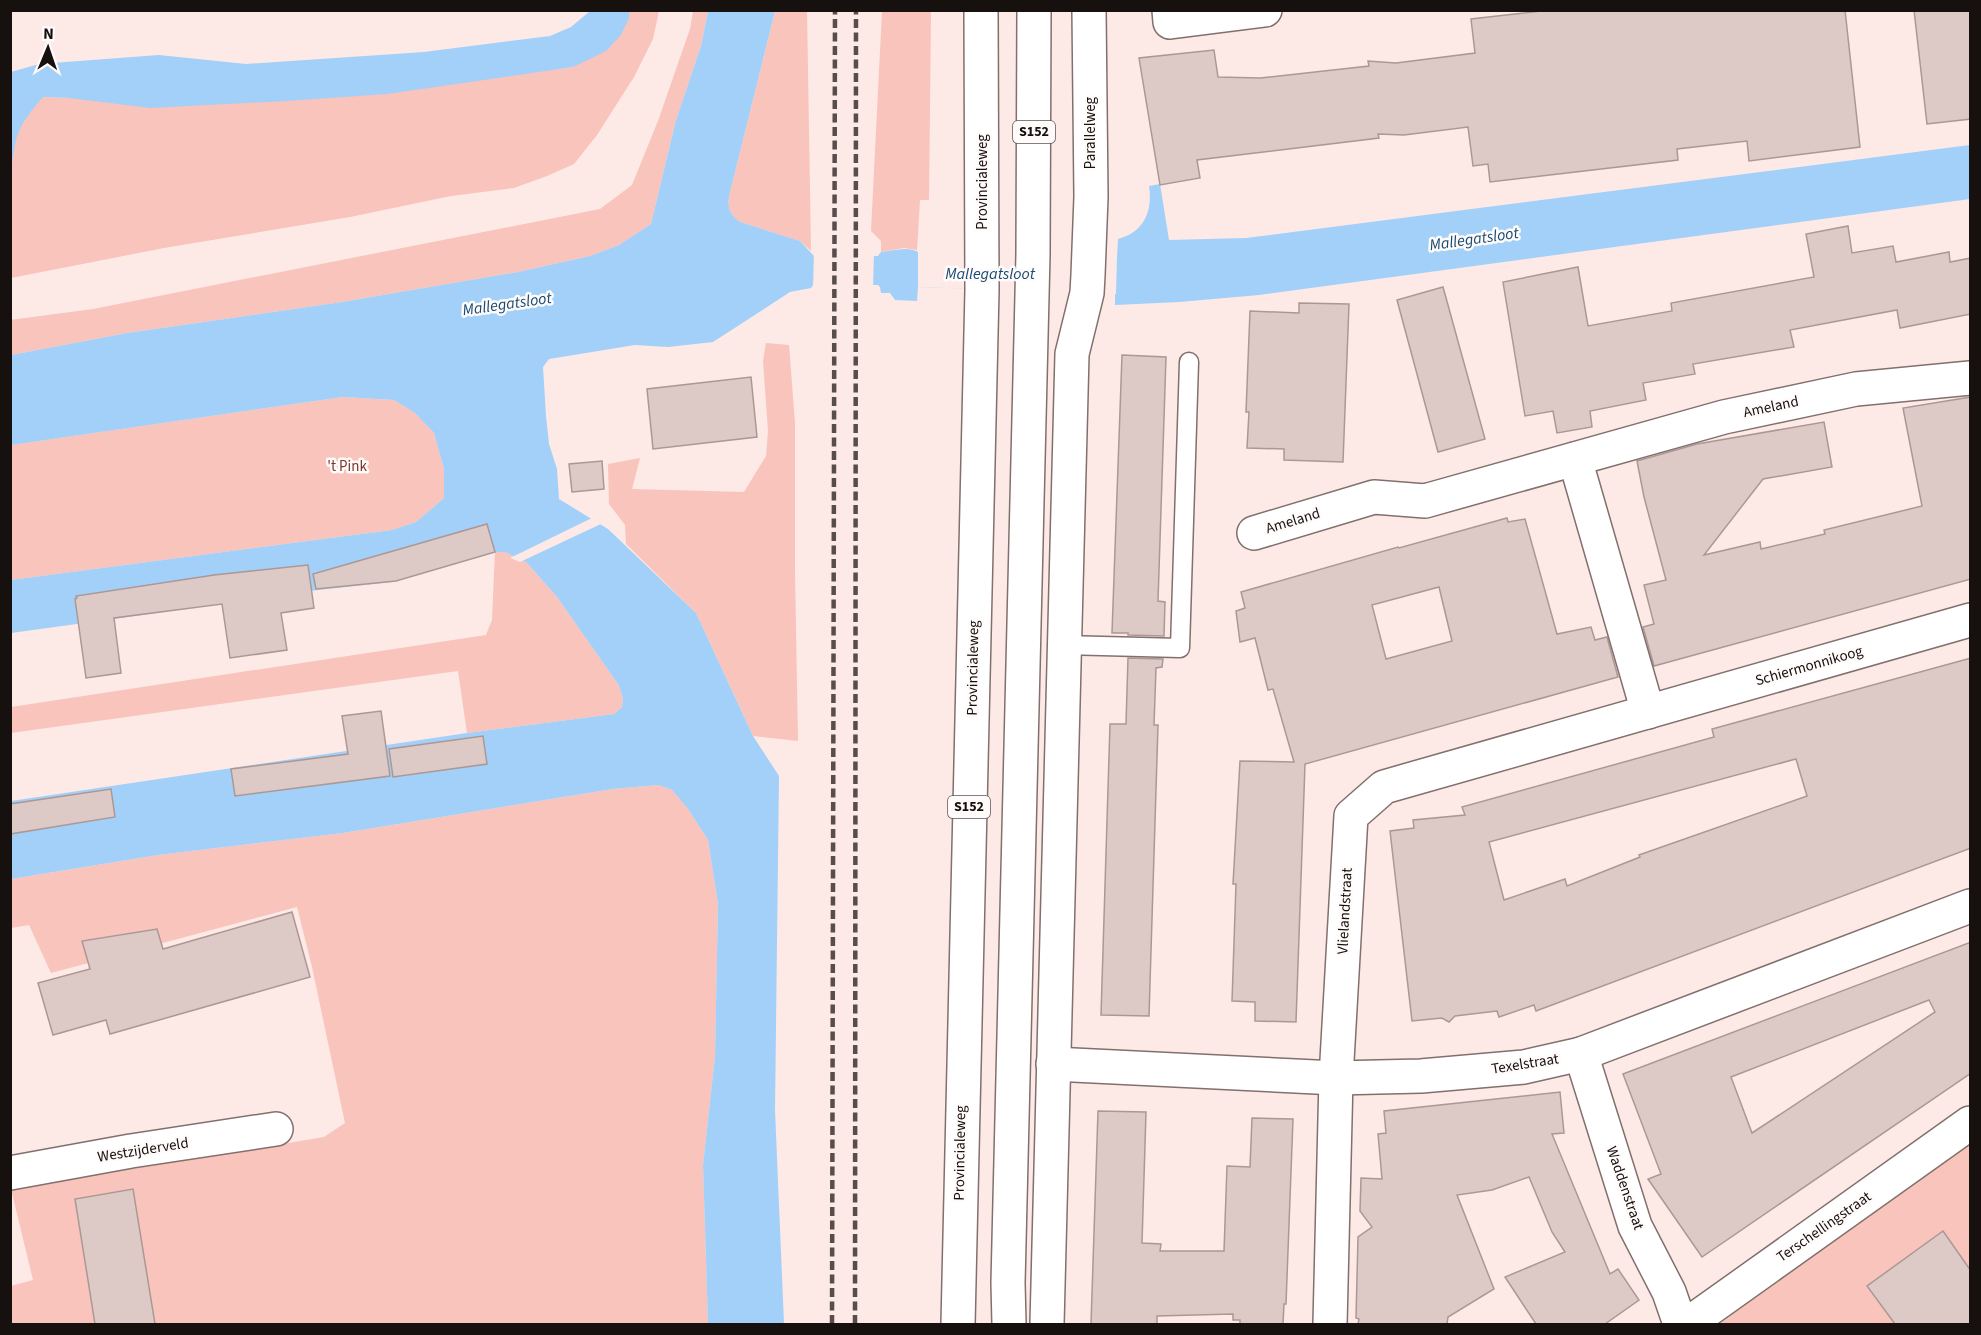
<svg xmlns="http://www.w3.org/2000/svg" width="1981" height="1335" font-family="'Source Sans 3',sans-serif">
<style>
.green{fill:#f8c4bb}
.water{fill:#a2d0f9}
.pier{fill:#fde9e6}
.building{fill:#ddcac7;stroke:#ab9895;stroke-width:1.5;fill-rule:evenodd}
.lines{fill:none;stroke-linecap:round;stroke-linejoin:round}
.service-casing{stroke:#81706d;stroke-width:21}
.minor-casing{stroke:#81706d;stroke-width:36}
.primary-casing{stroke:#81706d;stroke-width:36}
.service{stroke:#fff;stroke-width:18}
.minor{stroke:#fff;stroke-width:33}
.primary{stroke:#fff;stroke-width:33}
.rail{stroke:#574d4b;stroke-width:4.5;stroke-dasharray:9 4.5;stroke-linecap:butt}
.labels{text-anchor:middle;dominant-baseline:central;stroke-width:5;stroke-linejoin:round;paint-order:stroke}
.shield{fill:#fffbfa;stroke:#5c5655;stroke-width:1.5}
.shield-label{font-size:14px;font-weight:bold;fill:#16100e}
.street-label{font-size:15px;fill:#16100e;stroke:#fffbfa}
.park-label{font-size:15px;fill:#7d332a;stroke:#fffbfa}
.water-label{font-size:16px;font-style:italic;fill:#184b72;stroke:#fffbfa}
</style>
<rect width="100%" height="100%" fill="#fde9e6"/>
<!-- green -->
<g class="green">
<path d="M629,11h30l-6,28 -19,38 -37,58 -23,29 -27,12 -33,12 -63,8 -101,21 -186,31 -153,30 -1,-107 6,-36 8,-16 18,-22 27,1 433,-22 71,-9 56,-49z"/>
<path d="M693,11h15l-7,35 -25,74 -25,104 -32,21 -29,11 -72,16 -176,30 -215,31 -116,22 -1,-35 83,-11 507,-100 32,-24 26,-64 32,-92z"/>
<path d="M775,11h32l4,240 -11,-10 -60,-19c-12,-8 -13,-17 -10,-30z"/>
<path d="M882,11h49l-2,189h-9l-3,50 -13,-2 -23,4v-11l-10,-10z"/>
<path d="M766,343l23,2 6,78v150l3,168 -45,-5 -57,-123 -70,-69 -1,-19 -16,-21 -1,-40 32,-6 -8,31 112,3 22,-36 2,-25 -5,-70z"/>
<path d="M343,397l51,3 21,13 19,20 10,36v29l-28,24 -24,8 -381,50 -1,-135z"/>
<path d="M495,552h10l21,10 31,35 61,87 5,14 -1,9 -8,7 -147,19 -9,-62 -447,62v-26l475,-72 6,-15z"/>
<path d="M658,785l14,5 16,19 20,31 10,64 -3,152 -12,109 5,159h-697v-38l22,-6 -22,-91 313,-52 21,-14 -33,-156 -15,-60 -246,66 -22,-48 -18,3v-49l147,-24 185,-22 270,-44z"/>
<path d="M1970,1142v182h-250l114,-89z"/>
</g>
<!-- water -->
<g class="water">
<path d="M590,11h39v7l-8,17 -15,16 -33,16 -186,27 -100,7 -137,7 -81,-10 -26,-1c-26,30 -27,36 -32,74v-99l28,-8 120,-9 87,9 178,-12 126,-16 21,-9z"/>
<path d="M708,11h67l-45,181c-3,13 -2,22 10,30l60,19 14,15h64l3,-4c13,-1 27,-7 39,1l197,5 1,-19c26,-7 35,-28 31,-53l11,-2 9,56 77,-2 724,-93v54l-711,96 -80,7 -64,3v-12l-197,-6 -1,14 -22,-1 -5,-7h-9l-1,-6 -2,-2h-65l-2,3 -21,4 -77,50 -45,5 -33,-2 -86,14 -6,8 3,49 3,28 8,25 2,30 49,30 88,84 57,123 26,40 -4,334 9,214h-76l-5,-159 12,-109 3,-152 -10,-64 -20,-31 -16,-19 -14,-5 -45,4 -270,44 -185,22 -147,24v-78l456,-68 147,-19 8,-7 1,-9 -5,-14 -61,-87 -31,-35 -21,-10h-10l-103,30 -176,19 -30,8 -175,24v-53l381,-50 24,-8 28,-24v-29l-10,-36 -19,-20 -21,-13 -51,-3 -332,48v-90l116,-22 215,-31 176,-30 72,-16 29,-11 32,-21 25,-104 25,-74z"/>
</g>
<!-- pier -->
<g class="pier">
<path d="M814,250v3h60l-1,35h-59l-1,1z"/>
<path d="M918,250l199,6 -1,38 -198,-7z"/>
<path d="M594,517l9,6 -83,39 -10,-4z"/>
</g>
<!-- building -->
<g class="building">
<path d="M1550,10h295l15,137 -111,14 -2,-20 -70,8 1,11 -188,22 -2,-18 -15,2 -5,-39 -64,8 -26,-1 1,4 -182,22 3,18 -40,7 -21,-127 75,-8 4,27 42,1 82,-9 27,-3 -1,-5 28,2 79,-10 -4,-34z"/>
<path d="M1914,10h57v109l-44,5z"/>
<path d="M1848,226l4,27 41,-7 3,16 53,-10 1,10 21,-4v56l-71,14 -3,-18 -107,20 4,17 -101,17 2,10 -52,9 3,17 -56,11 2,16 -35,6 -4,-22 -28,5 -22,-134 75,-15 10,59 84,-15 -1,-8 143,-26 -8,-43z"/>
<path d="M1443,287l42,152 -47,13 -41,-152z"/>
<path d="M1299,303l50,1 -6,158 -59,-2v-11l-37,-1 2,-36h-3l4,-101 49,2z"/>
<path d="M1122,355l44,2 -8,244 7,1 -1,34 -36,-1v-2h-16z"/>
<path d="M751,377l6,60 -104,12 -6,-60z"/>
<path d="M1971,397v182l-317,87 -11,-39 11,-3 -10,-39 22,-5 -22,-83 -7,-36 60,-17 127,-22 8,45 -69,12 -59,76 56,-13 1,7 64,-15 -1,-4 98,-24 -19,-98z"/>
<path d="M602,461l2,28 -32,3 -3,-28z"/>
<path d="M1507,518l1,4 17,-3 32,115 34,-7 4,13 12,-3 11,40 -313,87 -9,258 -41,-1v-19l-23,-1 4,-117h-3l7,-123 54,1 -21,-73 -5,1 -13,-52 -15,4 -4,-31 9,-3 -4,-16 157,-45 1,1zM1439,587l13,54 -66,18 -14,-54z"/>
<path d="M487,524l8,28 -99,29 -80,8 -3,-15z"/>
<path d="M308,565l6,43 -33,5 6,37 -57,8 -8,-54 -108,14 7,55 -35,5 -11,-79 2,-1 -1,-2 138,-21z"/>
<path d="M1128,658l35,1 -1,8 -6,1 -2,57h4l-9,291 -48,-1 9,-291h16z"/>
<path d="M1971,658v190l-435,163 -2,-6 -35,12 -2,-6 -42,5 -6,6 -7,-4 -30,3 -22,-190 24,-3 -1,-8 52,-5 -3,-8 252,-70 -2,-8zM1796,759l11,37 -168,59 1,2 -73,29 -2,-7 -61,21 -15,-58z"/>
<path d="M381,711l9,65 -155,20 -4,-27 117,-15 -6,-38z"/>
<path d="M483,736l4,28 -94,13 -4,-28z"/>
<path d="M111,789l4,28 -105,17v-30z"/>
<path d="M292,912l18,65 -200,57 -4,-14 -53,15 -15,-52 52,-14 -8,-28 75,-12 6,20z"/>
<path d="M1971,942v131l-269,184 -54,-78 13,-5 -38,-100zM1929,1000l6,12 -183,121 -21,-56z"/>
<path d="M1560,1092l4,41 -12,1 58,140 8,-5 21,31 -34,24h-69l-31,-47 60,-25 -13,-20 -23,-55 -37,13 -35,5 37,94 -46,28 -1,7h-89l1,-5 -3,-1 2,-81 14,-10 -12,-16 1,-33 21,1 -4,-45 8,-1 -2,-22z"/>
<path d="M1098,1111l48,1 -4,131 19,1 -1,7h64l3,-85 23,1 2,-49 41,1 -7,185h-2l-1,20h-43v-4h-7v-6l-76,2v8h-66z"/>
<path d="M133,1189l22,135h-60l-20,-125z"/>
<path d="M1943,1231l28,40v53h-76l-28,-38z"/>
</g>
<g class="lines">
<!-- service casing -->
<g class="service-casing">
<path id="service" d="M1063,645l117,3 9,-286"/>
</g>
<!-- minor casing -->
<g class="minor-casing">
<g id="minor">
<path d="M1169,10l1,12 95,-12"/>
<path d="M1575,459l73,253"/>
<path d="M1254,533l120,-36 51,4 299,-84 132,-28 114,-11"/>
<path d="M1581,1054l54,172 34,66 9,26 10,6 282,-201"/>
<path d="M1053,1064l283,14 85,-2 103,-9 57,-13 389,-148"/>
<path d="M10,1173l121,-22 145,-22"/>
<path d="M1047,1324l25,-970 15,-61 1,-18 3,-78 -2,-187"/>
<path d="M1330,1324l6,-246 15,-262 33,-29 586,-167"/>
</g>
</g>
<!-- primary casing -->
<g class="primary-casing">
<g id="primary">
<path d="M958,1324l24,-1034 -1,-280"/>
<path d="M1009,1324l-1,-41 25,-1029 1,-244"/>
</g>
</g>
<!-- service -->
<use href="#service" class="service"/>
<!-- minor -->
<use href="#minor" class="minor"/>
<!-- primary -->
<use href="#primary" class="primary"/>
<!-- rail -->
<g class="rail">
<path d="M832,1324l3,-1314"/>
<path d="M855,1324l1,-1314"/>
</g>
</g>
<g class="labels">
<!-- shield labels -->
<g class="shield">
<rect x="1013" y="121" width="42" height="22" rx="4.5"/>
<rect x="948" y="796" width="42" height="22" rx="4.5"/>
</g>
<g class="shield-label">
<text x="1034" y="132">S152</text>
<text x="969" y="807">S152</text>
</g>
<!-- street labels -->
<g class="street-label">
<text transform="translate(1090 133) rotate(-90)">Parallelweg</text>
<text transform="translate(982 182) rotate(-90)">Provincialeweg</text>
<text transform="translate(1771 407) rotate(-12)">Ameland</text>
<text transform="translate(1293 521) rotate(-17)">Ameland</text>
<text transform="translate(1809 666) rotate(-16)">Schiermonnikoog</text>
<text transform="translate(973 668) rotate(-89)">Provincialeweg</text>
<text transform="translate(1345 911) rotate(-87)">Vlielandstraat</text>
<text transform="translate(1525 1064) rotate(-9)">Texelstraat</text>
<text transform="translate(143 1150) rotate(-9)">Westzijderveld</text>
<text transform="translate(960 1153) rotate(-89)">Provincialeweg</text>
<text transform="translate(1625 1188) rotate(71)">Waddenstraat</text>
<text transform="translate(1824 1227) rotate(-35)">Terschellingstraat</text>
</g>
<!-- park labels -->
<g class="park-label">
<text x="347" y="466">'t Pink</text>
</g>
<!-- water labels -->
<g class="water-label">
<text transform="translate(1474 239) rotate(-8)">Mallegatsloot</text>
<text x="990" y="274">Mallegatsloot</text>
<text transform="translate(507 304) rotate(-8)">Mallegatsloot</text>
</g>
</g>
<!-- border -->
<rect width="1981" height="1335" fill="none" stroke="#16100e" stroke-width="24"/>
<!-- north arrow -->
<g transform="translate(48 48) rotate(2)" stroke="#fffbfa" stroke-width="4.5" paint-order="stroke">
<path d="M0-4.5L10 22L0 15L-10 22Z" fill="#16100e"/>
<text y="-9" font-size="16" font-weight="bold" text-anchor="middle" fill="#16100e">N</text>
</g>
</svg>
